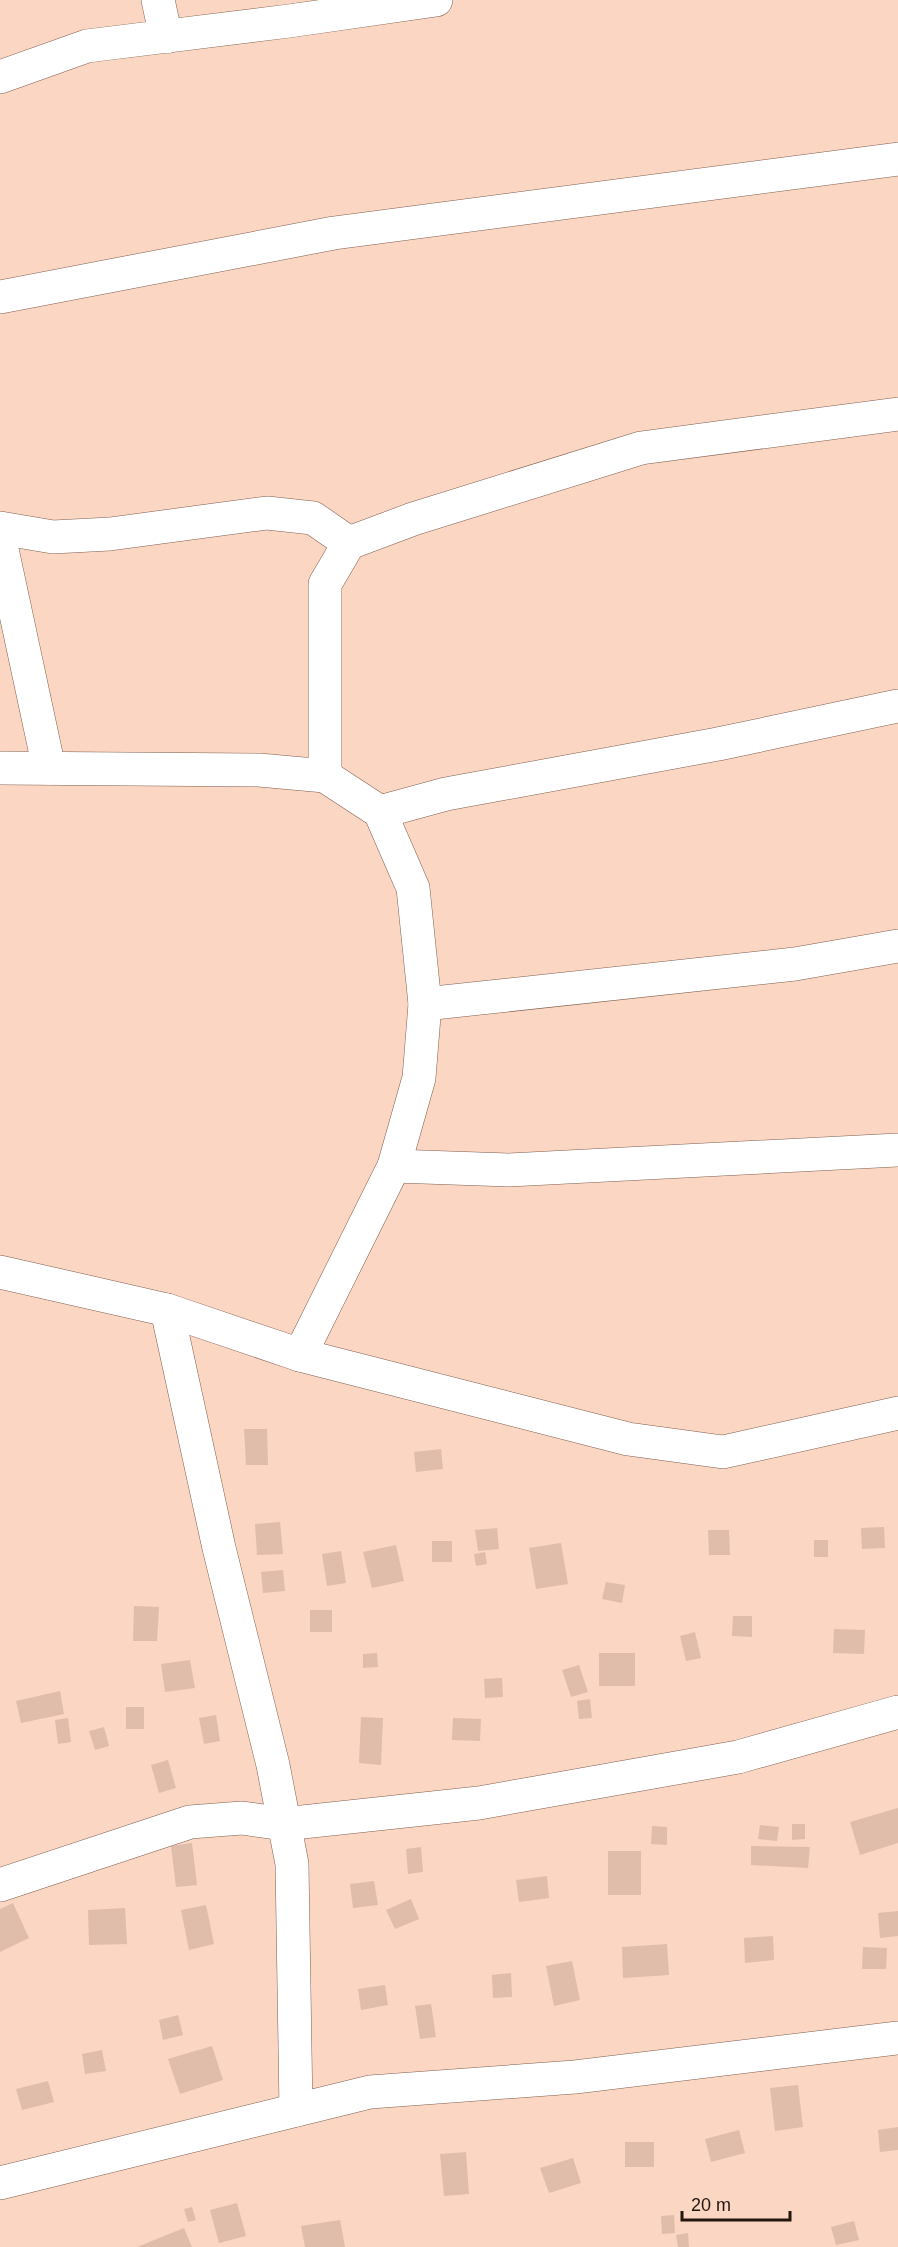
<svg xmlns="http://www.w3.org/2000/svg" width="898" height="2247" font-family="Arial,sans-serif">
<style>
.building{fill:#e0bcaa}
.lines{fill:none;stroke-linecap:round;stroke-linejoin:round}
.minor-casing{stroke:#7f5f4f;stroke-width:34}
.minor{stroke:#fff;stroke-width:33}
</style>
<rect width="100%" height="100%" fill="#fbd6c3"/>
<!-- building -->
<g class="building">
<path d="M244,1429h23l1,36h-22z"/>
<path d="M441,1449l2,20 -27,3 -2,-20z"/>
<path d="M280,1522l3,32 -26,1 -2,-31z"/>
<path d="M884,1527l1,21 -23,1 -1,-21z"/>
<path d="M497,1528l2,21 -21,2 -3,-21z"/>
<path d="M708,1530h21l1,25h-21z"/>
<rect x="814" y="1540" width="14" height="17"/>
<rect x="432" y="1541" width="20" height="21"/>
<path d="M561,1543l7,41 -32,5 -7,-41z"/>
<path d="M396,1545l8,36 -32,7 -9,-36z"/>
<path d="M341,1551l5,32 -19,3 -5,-32z"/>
<path d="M485,1552l2,12 -11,2 -2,-12z"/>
<path d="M283,1570l2,21 -22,2 -2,-21z"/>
<path d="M606,1582l19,3 -3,18 -20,-4z"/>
<path d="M134,1606l25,1 -2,34h-24z"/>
<rect x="310" y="1610" width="22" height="22"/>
<path d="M733,1616h19v21l-20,-1z"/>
<path d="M834,1629l31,1 -1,24 -31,-1z"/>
<path d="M695,1632l6,26 -15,3 -6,-25z"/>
<path d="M377,1653l1,14 -15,1v-14z"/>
<rect x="599" y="1653" width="36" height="33"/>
<path d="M190,1660l5,28 -30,4 -4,-28z"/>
<path d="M579,1665l9,27 -17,5 -9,-27z"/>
<path d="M502,1678l1,19 -18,1 -1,-19z"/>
<path d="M60,1691l4,23 -43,9 -5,-22z"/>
<path d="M590,1699l2,19 -13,1 -2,-18z"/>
<rect x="126" y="1707" width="18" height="22"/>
<path d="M216,1715l4,26 -16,3 -5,-26z"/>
<path d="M361,1717l22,1 -2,47 -22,-2z"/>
<path d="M68,1718l3,24 -13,2 -3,-24z"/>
<path d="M453,1718l28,1 -1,22 -28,-1z"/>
<path d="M104,1727l5,19 -14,4 -6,-19z"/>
<path d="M168,1760l8,28 -17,5 -8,-28z"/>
<path d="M898,1808v35l-38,12 -10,-33z"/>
<path d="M792,1824h13v15l-13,1z"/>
<path d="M760,1825l19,2 -2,14 -19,-2z"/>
<path d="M652,1826l15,1v18l-16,-1z"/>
<path d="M192,1843l5,42 -21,2 -5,-41z"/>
<path d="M751,1846l59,1 -2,21 -57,-3z"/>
<path d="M421,1847l2,25 -15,2 -2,-25z"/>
<rect x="608" y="1851" width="33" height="44"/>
<path d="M547,1876l2,22 -30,4 -3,-22z"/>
<path d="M374,1881l4,24 -25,3 -3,-24z"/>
<path d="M411,1899l8,20 -24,10 -9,-19z"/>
<path d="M13,1903l16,35 -29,14v-43z"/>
<path d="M206,1905l8,39 -25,6 -8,-40z"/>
<path d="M125,1908l2,36 -38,1 -1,-35z"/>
<path d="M898,1911v25l-18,2 -2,-25z"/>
<path d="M773,1936l1,24 -29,3 -1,-25z"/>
<path d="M667,1944l2,31 -46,3 -1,-31z"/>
<path d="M863,1947l24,1 -1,21h-24z"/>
<path d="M572,1961l8,39 -26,6 -8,-40z"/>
<path d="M511,1973l1,24 -19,1 -1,-23z"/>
<path d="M385,1985l3,20 -27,5 -3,-21z"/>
<path d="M431,2004l5,33 -16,2 -5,-33z"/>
<path d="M178,2015l5,20 -20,5 -4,-20z"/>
<path d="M212,2046l11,34 -43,14 -12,-35z"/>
<path d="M102,2050l4,21 -21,3 -3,-20z"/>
<path d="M48,2081l6,21 -32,8 -6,-21z"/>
<path d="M798,2085l5,42 -28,4 -5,-43z"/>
<path d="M898,2127v23l-18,2 -2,-22z"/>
<path d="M739,2130l6,23 -34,9 -6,-23z"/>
<rect x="625" y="2142" width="29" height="25"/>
<path d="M466,2152l3,42 -25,2 -4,-42z"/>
<path d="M573,2158l8,25 -32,10 -9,-25z"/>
<path d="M237,2203l9,33 -27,7 -9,-33z"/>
<path d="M192,2207l4,13 -8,2 -4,-13z"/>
<path d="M674,2215l1,18 -13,1 -1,-18z"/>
<path d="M340,2220l5,27h-40l-4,-21z"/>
<path d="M854,2221l5,19 -23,5 -5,-18z"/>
<path d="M184,2228l8,19h-55z"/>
<path d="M688,2233l1,14h-11l-2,-12z"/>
</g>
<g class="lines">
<!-- minor casing -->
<g class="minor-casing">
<g id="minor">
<path d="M158,0l8,37"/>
<path d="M0,77l87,-31 202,-25 147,-21"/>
<path d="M0,297l334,-64 564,-74"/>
<path d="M0,528l53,9 57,-3 157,-21 46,5 36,25"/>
<path d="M0,540l49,228"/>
<path d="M0,768l259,2 66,6 55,36 33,76 12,116 -6,74 -25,88 -94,189"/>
<path d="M325,776v-192l24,-41 64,-24 228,-71 257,-34"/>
<path d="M380,812l66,-18 272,-50 180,-38"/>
<path d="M425,1004l370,-40 103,-18"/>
<path d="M394,1166l115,4 389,-20"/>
<path d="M0,1272l167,38 133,45 328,84 95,13 175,-39"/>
<path d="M167,1310l52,238 54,217 19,99 4,246"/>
<path d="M0,1885l190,-63 52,-4 42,6 195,-21 259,-46 160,-45"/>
<path d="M0,2183l370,-91 205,-15 323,-39"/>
</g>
</g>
<!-- minor -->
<use href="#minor" class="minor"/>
</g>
<!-- scale -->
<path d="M682 2211v9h108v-9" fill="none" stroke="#22160f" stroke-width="3"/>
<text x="691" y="2211" font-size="18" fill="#22160f" stroke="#fbd6c3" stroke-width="4.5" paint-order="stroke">20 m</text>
</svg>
